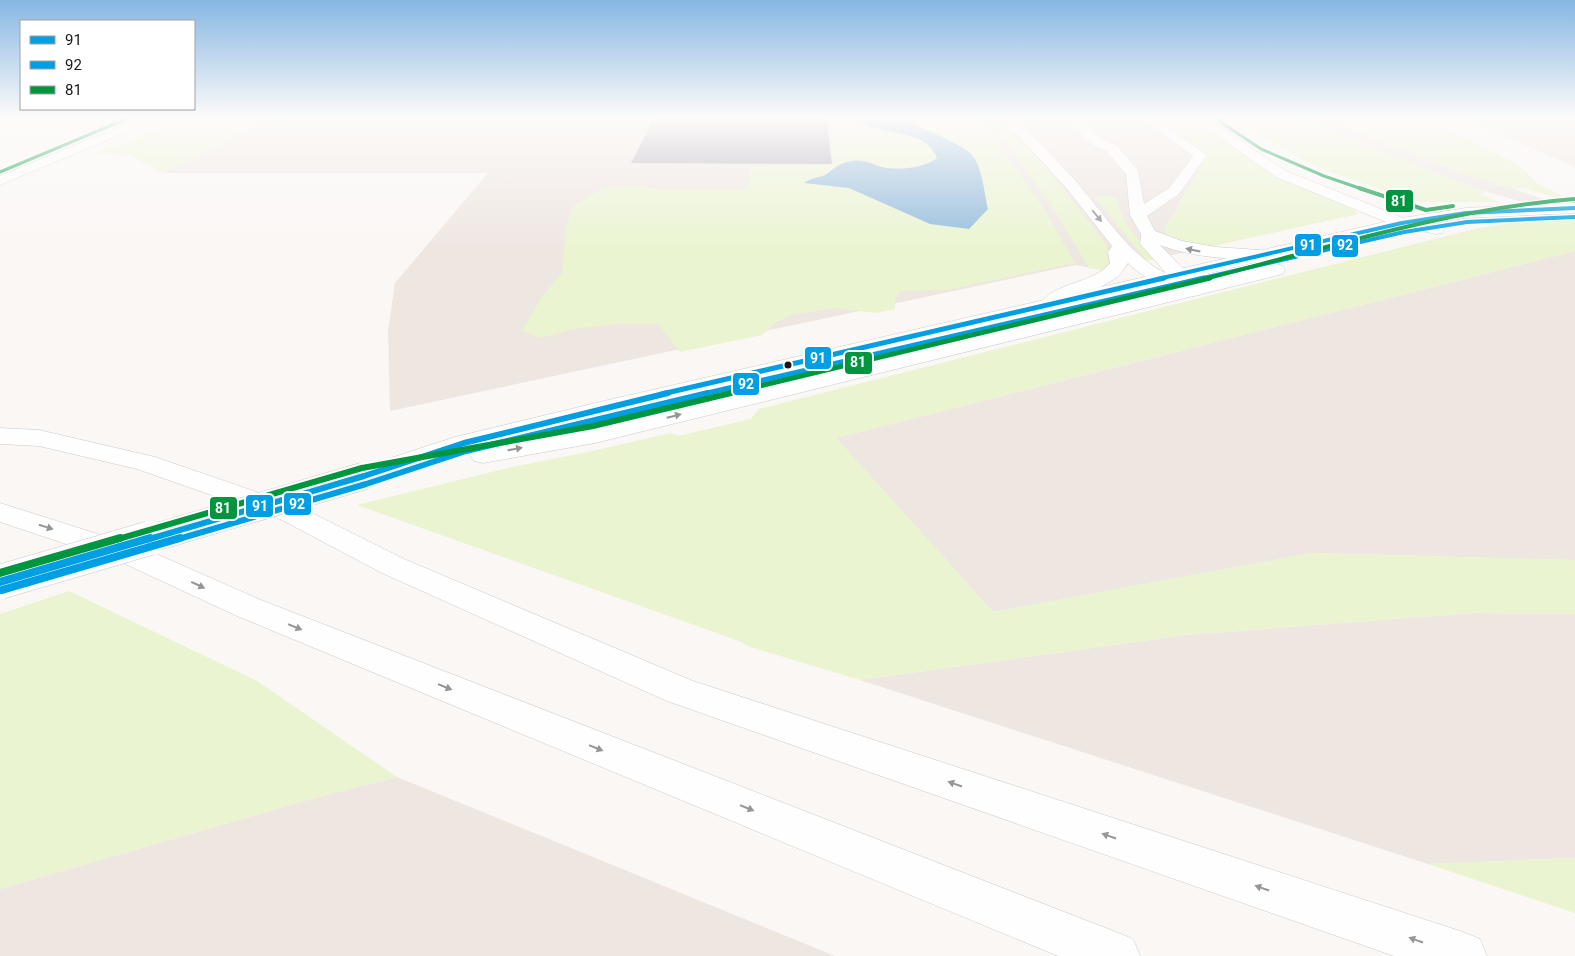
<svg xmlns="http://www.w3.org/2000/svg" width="1575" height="956" font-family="Roboto,sans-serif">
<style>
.built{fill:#eee6e1}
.green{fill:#eaf4d1}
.water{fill:#94bcdb}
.building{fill:#b1adb7}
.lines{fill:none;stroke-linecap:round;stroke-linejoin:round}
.minor-casing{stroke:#cccac8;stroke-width:1}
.major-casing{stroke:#cccac8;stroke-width:1}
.highway-casing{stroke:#cccac8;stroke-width:1}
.minor{fill:#fefefe;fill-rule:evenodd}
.major{fill:#fefefe;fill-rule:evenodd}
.highway{fill:#fefefe;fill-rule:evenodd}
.major-bridge-far1-casing{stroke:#cccac8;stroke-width:28;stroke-linecap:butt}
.major-bridge-casing{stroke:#cccac8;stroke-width:35;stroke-linecap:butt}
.major-bridge-far1{stroke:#fefefe;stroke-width:27}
.major-bridge{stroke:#fefefe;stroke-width:34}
.bus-1-far3-casing{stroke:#fff;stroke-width:6}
.bus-1-far2-casing{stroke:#fff;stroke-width:8}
.bus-1-far1-casing{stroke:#fff;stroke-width:10}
.bus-1-casing{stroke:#fff;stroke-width:11}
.bus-2-far3-casing{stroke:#fff;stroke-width:6}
.bus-2-far2-casing{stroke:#fff;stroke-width:8}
.bus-2-far1-casing{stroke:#fff;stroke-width:10}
.bus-2-casing{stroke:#fff;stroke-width:11}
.bus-3-far4-casing{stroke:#fff;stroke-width:5}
.bus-3-far3-casing{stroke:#fff;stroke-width:6}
.bus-3-far2-casing{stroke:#fff;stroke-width:8}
.bus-3-far1-casing{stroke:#fff;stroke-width:10}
.bus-3-casing{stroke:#fff;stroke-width:11}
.bus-1-far3{stroke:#009fe3;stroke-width:4}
.bus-1-far2{stroke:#009fe3;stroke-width:5}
.bus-1-far1{stroke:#009fe3;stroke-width:6}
.bus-1{stroke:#009fe3;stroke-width:8}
.bus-2-far3{stroke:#009fe3;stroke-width:4}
.bus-2-far2{stroke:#009fe3;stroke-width:5}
.bus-2-far1{stroke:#009fe3;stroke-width:6}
.bus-2{stroke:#009fe3;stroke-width:8}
.bus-3-far4{stroke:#009640;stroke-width:3}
.bus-3-far3{stroke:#009640;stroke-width:4}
.bus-3-far2{stroke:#009640;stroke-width:5}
.bus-3-far1{stroke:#009640;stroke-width:6}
.bus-3{stroke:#009640;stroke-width:8}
.oneway{fill:#979696}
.bus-dot{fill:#191716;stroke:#fff;stroke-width:2}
.line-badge{stroke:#fff;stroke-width:2}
.badge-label{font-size:14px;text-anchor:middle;font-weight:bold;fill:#fff}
</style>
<rect width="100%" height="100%" fill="#faf7f5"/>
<!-- built -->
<g class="built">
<path d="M271,117h883l53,39 -42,73 39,19 -100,22 -29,-5 -685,146 -2,-80 7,-48 93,-110h-325z"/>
<path d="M1301,117h23l138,56 85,27 -25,2 -34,-10 -47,-16 -116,-47z"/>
<path d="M1464,117h111v50l-72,-31z"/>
<path d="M1575,251v309l-263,-7 -319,59 -157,-174z"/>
<path d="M1473,613l102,1v244l-147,6 -568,-184 326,-45z"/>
<path d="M397,777l438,179h-835v-67l315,-91z"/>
</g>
<!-- green -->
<g class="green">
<path d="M183,117h88l-108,56 -34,-18 -36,-2 37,-12z"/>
<path d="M829,117h25c24,23 69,8 83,41l-9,7 -17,2 -28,1 -18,-8 -31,7 -9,8 -15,3 -5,5 44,5 39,16 90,-37 -7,-14 -41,-22 -25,-10v-4h75l67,97 28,49 -128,27 -46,1 -6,6v12l-19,4 -40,-5 -45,7 -17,9 -12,11 -82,17 -22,-28h-40l-44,5 -34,9 -18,-7 20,-34 20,-24 4,-45 6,-20c10,-6 21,-16 31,-19 17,-5 40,-4 56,1h88l5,-24 82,-1z"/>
<path d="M1154,117h35l84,57 68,30 13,6 4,4 -154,34 -27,-8 -11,-6 -1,-5 42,-73z"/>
<path d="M1230,117h71l24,12 116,47 47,16 -10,2 23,8h-86l-93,-33 -33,-16z"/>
<path d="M1324,117h107l21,14 67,34 18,18 29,15 -6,1 -36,-11 -13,1 -49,-16 -82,-32z"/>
<path d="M993,124h8l10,10 19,13 75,96c6,11 6,16 -1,27l-15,-2 -38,-64z"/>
<path d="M1104,195l13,3c3,25 23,42 39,61l-9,2 -52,-63v-1z"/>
<path d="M1575,215v36l-739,187 157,174 319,-59 263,7v54l-102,-1 -287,22 -326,45 -110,-33 -11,-6 -382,-136 151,-37 80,-16 83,-19 7,3 73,-17 8,-10 715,-180 65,-12z"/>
<path d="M69,591l188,90 140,96 -82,21 -315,91v-275z"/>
<path d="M1575,858v55l-147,-49z"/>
</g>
<!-- water -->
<path class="water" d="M854,117h51v4c14,5 58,24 66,33 12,13 13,39 17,55l-19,20 -39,-5 -81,-36 -45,-5c7,-5 14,-5 21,-8 10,-6 13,-12 27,-14 12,-2 19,3 30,6 17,4 42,1 55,-9 -12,-33 -60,-19 -83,-41z"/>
<!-- building -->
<path class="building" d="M655,117h171l6,47 -201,-1z"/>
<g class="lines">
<!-- minor casing -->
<g class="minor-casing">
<g id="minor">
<path d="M144,117h15l-2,2 -157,66v-9z"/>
<path d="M1001,117h12c22,22 46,44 66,68 26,30 52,72 88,89l-27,-30 1,-10 -11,-19 -4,-41 -20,-23 -14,-6 -27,-28h12l25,22 14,6 22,25 6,34 25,-16 24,-32 -53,-39h13l54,38 -28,39 -32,22 8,15 27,10 34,6 43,3 6,1 3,4 -3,4 -6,1c-34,-1 -67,-3 -99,-15l31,32 2,4 -1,3 8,3 3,4 -3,4c-19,5 -59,-18 -72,-32l-9,13 -18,11 -18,6 -25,14 -7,2 -7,-2 -3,-4c14,-21 52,-19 69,-40l-2,-11 4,-6 -44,-56z"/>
<path d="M1192,117h13l81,54 120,48 36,6 2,4 -2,4 -6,1 -40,-8 -120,-49z"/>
</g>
</g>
<!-- major casing -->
<g class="major-casing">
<g id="major">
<path d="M1575,203v10l-109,5 -64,10 -796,187 -133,34 -109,35 -10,-2 -4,-6 4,-6 101,-33 149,-36 798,-183 64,-10z"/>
<path d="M1276,264l7,2 2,4 -2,4 -688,169 -112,20 -9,-2 -4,-6 4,-6 9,-2 112,-20z"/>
</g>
</g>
<!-- highway casing -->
<g class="highway-casing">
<g id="highway">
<path d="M0,428l39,2 116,27 145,50 104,52 289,122 770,251 17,7 7,17h-93l-727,-255 -285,-128 -102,-54 -143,-50 -98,-23 -39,-2z"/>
<path d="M0,503l145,46 116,51 855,332 17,7 7,17h-82l-821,-340 -114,-53 -123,-41z"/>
</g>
</g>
<!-- minor -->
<use href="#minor" class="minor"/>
<!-- major -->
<use href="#major" class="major"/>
<!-- highway -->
<use href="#highway" class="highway"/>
<!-- major-bridge-far1 casing -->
<g class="major-bridge-far1-casing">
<path id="major-bridge-far1" d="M146,540l218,-64"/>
</g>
<!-- major-bridge casing -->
<g class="major-bridge-casing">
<path id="major-bridge" d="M0,582l150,-44"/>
</g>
<!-- major-bridge-far1 -->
<use href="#major-bridge-far1" class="major-bridge-far1"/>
<!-- major-bridge -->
<use href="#major-bridge" class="major-bridge"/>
<!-- bus-1-far3 casing -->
<g class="bus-1-far3-casing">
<path id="bus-1-far3" d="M1158,279l244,-56 64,-10 109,-5"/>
</g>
<!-- bus-1-far2 casing -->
<g class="bus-1-far2-casing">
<path id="bus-1-far2" d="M662,394l502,-116"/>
</g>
<!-- bus-1-far1 casing -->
<g class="bus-1-far1-casing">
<path id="bus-1-far1" d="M146,540l218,-64 100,-33 204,-50"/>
</g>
<!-- bus-1 casing -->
<g class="bus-1-casing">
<path id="bus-1" d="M0,582l150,-44"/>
</g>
<!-- bus-2-far3 casing -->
<g class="bus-2-far3-casing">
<path id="bus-2-far3" d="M1199,279l205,-47 63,-10 108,-5"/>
</g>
<!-- bus-2-far2 casing -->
<g class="bus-2-far2-casing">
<path id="bus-2-far2" d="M703,394l501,-116"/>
</g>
<!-- bus-2-far1 casing -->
<g class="bus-2-far1-casing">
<path id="bus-2-far1" d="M175,540l191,-56 100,-33 242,-58"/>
</g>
<!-- bus-2 casing -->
<g class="bus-2-casing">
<path id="bus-2" d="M2,590l178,-52"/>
</g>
<!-- bus-3-far4 casing -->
<g class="bus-3-far4-casing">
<g id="bus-3-far4">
<path d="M1213,117l48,32 63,27 38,13"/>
<path d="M0,172l131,-55"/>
</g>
</g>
<!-- bus-3-far3 casing -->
<g class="bus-3-far3-casing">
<g id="bus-3-far3">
<path d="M1359,188l67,22 27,-4"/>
<path d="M1205,279c121,-31 244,-70 369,-80"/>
</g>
</g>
<!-- bus-3-far2 casing -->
<g class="bus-3-far2-casing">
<path id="bus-3-far2" d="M726,394l484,-116"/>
</g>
<!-- bus-3-far1 casing -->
<g class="bus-3-far1-casing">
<path id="bus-3-far1" d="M115,540l247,-72 231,-42 138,-33"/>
</g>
<!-- bus-3 casing -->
<g class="bus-3-casing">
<path id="bus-3" d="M0,573l120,-35"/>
</g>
<!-- bus-1-far3 -->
<use href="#bus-1-far3" class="bus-1-far3"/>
<!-- bus-1-far2 -->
<use href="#bus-1-far2" class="bus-1-far2"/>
<!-- bus-1-far1 -->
<use href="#bus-1-far1" class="bus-1-far1"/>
<!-- bus-1 -->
<use href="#bus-1" class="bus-1"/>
<!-- bus-2-far3 -->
<use href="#bus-2-far3" class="bus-2-far3"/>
<!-- bus-2-far2 -->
<use href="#bus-2-far2" class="bus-2-far2"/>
<!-- bus-2-far1 -->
<use href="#bus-2-far1" class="bus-2-far1"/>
<!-- bus-2 -->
<use href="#bus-2" class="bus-2"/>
<!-- bus-3-far4 -->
<use href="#bus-3-far4" class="bus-3-far4"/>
<!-- bus-3-far3 -->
<use href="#bus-3-far3" class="bus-3-far3"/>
<!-- bus-3-far2 -->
<use href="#bus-3-far2" class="bus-3-far2"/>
<!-- bus-3-far1 -->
<use href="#bus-3-far1" class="bus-3-far1"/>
<!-- bus-3 -->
<use href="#bus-3" class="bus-3"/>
</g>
<!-- one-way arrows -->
<defs><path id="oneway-solid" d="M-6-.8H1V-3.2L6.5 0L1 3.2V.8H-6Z" transform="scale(1.25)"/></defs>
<g class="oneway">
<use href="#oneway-solid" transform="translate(1097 216) rotate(51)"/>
<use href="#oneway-solid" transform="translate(1193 250) rotate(-168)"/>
<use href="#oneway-solid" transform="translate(674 416) rotate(-14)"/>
<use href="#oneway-solid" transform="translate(515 449) rotate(-10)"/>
<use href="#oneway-solid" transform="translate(46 527) rotate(18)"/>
<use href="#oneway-solid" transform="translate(198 585) rotate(25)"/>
<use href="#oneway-solid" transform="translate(295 627) rotate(22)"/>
<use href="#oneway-solid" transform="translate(445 687) rotate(22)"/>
<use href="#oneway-solid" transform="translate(596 748) rotate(22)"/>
<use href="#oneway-solid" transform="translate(955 784) rotate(-161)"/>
<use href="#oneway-solid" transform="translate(747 808) rotate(22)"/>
<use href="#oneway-solid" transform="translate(1109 836) rotate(-161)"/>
<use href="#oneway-solid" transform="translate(1262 888) rotate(-161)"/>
<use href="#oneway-solid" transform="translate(1416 940) rotate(-161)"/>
</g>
<!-- sky -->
<linearGradient id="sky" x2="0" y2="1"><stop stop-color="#86b7e3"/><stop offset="0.47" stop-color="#fdfbfa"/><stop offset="1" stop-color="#fdfbfa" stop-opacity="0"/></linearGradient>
<rect width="1575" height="250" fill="url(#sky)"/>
<!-- markers -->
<circle class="bus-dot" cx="788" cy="365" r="4.5"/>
<g class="line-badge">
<rect x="1385" y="189" width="29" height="24" rx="5" fill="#009640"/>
<rect x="1294" y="233" width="28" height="24" rx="5" fill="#009fe3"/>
<rect x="1331" y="234" width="28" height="24" rx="5" fill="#009fe3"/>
<rect x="804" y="346" width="28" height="24" rx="5" fill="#009fe3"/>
<rect x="844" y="351" width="29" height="24" rx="5" fill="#009640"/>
<rect x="732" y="372" width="28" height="24" rx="5" fill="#009fe3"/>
<rect x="283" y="492" width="29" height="24" rx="5" fill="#009fe3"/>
<rect x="245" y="494" width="29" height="24" rx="5" fill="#009fe3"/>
<rect x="209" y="496" width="29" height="24" rx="5" fill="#009640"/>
</g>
<g class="badge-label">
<text x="1399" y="206">81</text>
<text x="1308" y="250">91</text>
<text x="1345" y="250">92</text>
<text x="818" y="363">91</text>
<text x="858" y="367">81</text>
<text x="746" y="389">92</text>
<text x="297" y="509">92</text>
<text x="260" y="511">91</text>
<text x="223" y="513">81</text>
</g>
<!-- legend -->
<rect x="20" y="20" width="175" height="90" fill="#ffffff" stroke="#a3a2a2"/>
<rect x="30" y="36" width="25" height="8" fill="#009fe3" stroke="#a3a2a2"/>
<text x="65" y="45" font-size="15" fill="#191716">91</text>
<rect x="30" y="61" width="25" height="8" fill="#009fe3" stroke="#a3a2a2"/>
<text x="65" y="70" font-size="15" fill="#191716">92</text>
<rect x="30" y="86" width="25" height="8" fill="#009640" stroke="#a3a2a2"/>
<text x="65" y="95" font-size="15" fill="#191716">81</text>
</svg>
